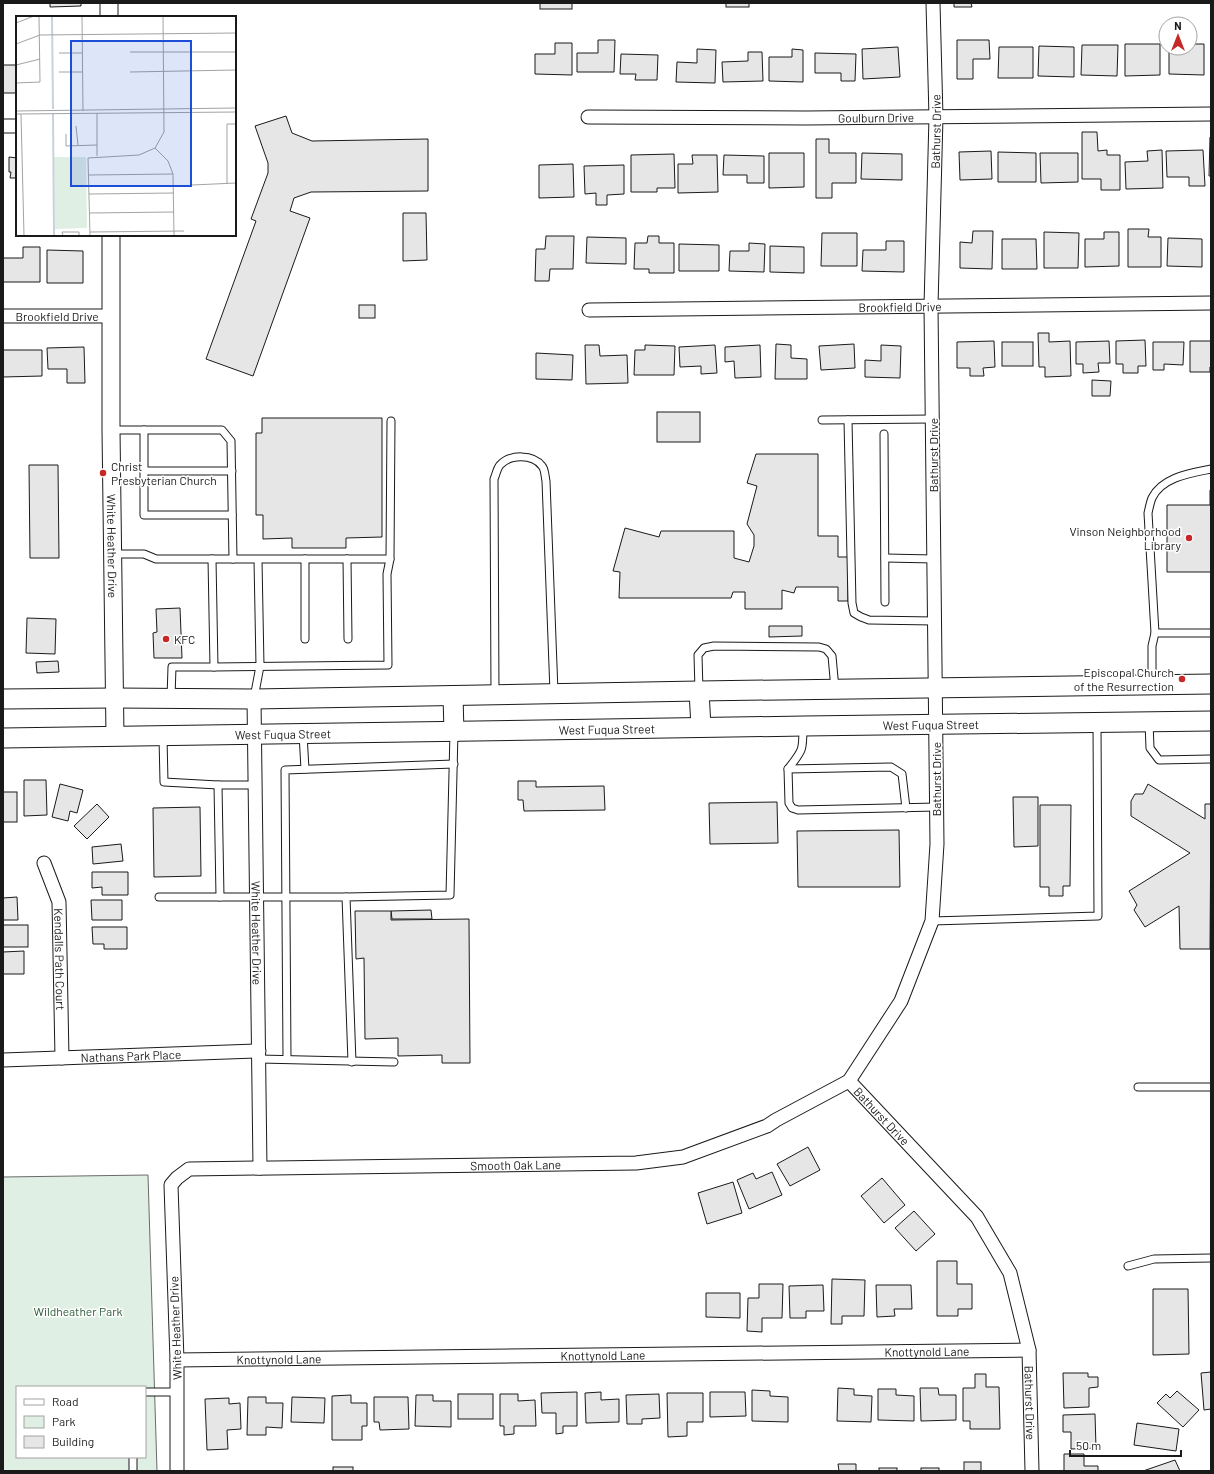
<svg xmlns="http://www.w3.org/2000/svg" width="1214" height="1474" font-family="Barlow,sans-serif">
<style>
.green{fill:#e0efe3;stroke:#6a6a6a;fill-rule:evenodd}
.building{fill:#e6e6e6;stroke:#1a1a1a}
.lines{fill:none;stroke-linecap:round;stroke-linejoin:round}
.service-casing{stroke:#1a1a1a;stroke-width:9}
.minor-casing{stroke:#1a1a1a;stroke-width:15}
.tertiary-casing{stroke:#1a1a1a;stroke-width:19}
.secondary-casing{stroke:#1a1a1a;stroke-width:21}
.service{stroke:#fff;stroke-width:7}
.minor{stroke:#fff;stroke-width:13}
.tertiary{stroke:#fff;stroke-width:17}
.secondary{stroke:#fff;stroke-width:19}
.poi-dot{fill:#c62828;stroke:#fff;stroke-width:1.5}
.labels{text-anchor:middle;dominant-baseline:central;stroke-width:3;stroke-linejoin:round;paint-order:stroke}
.street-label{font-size:12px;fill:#1a1a1a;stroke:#fff}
.poi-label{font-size:12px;fill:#1a1a1a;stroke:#fff;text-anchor:start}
.park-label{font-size:12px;fill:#2b5a34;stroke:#fff}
.inset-river{fill:none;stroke:#c6d2dc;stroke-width:2}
.inset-road{fill:none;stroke:#a3a3a3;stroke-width:1}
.view{fill:#1d4ed8;fill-opacity:0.15;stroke:#1d4ed8;stroke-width:2}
.inset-edge{fill:none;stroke:#1a1a1a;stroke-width:2}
</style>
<rect width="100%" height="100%" fill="#fff"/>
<!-- green -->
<path class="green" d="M148,1175l9,296h-154v-294zM17,1387h128v70h-128z"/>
<!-- building -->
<g class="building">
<path d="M50,3h31v3l-31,1z"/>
<rect x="540" y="3" width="32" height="6"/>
<rect x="726" y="3" width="23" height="4"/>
<path d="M954,3h17l1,4h-18z"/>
<path d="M598,40h17l-1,32h-37v-19h21z"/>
<path d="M957,40h32l1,19h-17v20h-16z"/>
<path d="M555,43h17v32l-37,-1v-20h20z"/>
<path d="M1125,44h35v31l-35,1z"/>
<path d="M1190,44h14v31l-35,-1v-26h21z"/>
<path d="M1082,45h36l-1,31 -36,-1z"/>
<path d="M1039,46l35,1v30l-36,-1z"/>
<path d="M898,47l2,30 -37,2 -1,-30z"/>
<path d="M999,47h34v31h-35z"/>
<path d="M697,49l19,1 -1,33 -39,-1 1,-20 20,1z"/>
<path d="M792,49l11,1v32l-34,-1v-24h23z"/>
<path d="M748,52h14l1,29 -40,1 -1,-20 26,-1z"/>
<path d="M815,53l41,1 -1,27h-14v-8h-26z"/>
<path d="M621,54l37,1 -1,25h-22l1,-6h-16z"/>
<rect x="3" y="65" width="14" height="28"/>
<path d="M286,116l6,17 20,8 116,-2v52l-117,1 -17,6 -4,13 20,7 -57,158 -47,-17 50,-138 -5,-2 17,-46v-10l-13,-37z"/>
<path d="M1082,132h15l1,19 9,-1v5h13v35h-19v-11h-19z"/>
<path d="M1210,137h1v39h-2z"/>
<path d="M816,139h13v14h27v30h-24v15h-16z"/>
<path d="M1162,150l1,38 -37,1 -1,-27 23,-1 -1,-10z"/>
<path d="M1203,150l2,36h-16v-9h-22l-1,-26z"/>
<path d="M991,151l1,28 -32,1 -1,-28z"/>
<path d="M998,152l38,1v29h-38z"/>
<path d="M769,153h35v34l-35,1z"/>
<path d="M862,153l40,1v26l-41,-1z"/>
<path d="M1040,153h38v29l-37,1z"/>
<path d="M674,154l1,34h-18v4h-26v-37z"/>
<path d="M692,155h25l1,37 -40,1v-29h15z"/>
<path d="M724,155l40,1v27h-17v-8h-24z"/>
<path d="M9,157l8,1v20h-7l1,-6h-2z"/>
<path d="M573,164l1,33 -35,1v-33z"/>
<path d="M624,165v29l-17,1v10h-11v-12l-11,1 -1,-28z"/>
<path d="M403,213h23l1,47 -24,1z"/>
<path d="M1128,229h21l-1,8h13v30h-33z"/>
<path d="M973,231h20l-1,38 -32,-1v-26l12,1z"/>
<path d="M1044,232l35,1 -1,35h-34z"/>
<path d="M1104,232h15v34l-34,1v-28h19z"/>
<path d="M822,233h35v33h-36z"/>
<path d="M546,236h28l-1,33h-23l-1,12h-14l1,-32h9z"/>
<path d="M648,236h11v7h15v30h-25v-4h-15l1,-26h12z"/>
<path d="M587,237l39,1v26l-40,-1z"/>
<path d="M1168,238l34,1v28l-35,-1z"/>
<path d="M1002,239h34l1,30h-35z"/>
<path d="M886,241h18v31l-42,-1 1,-21h23z"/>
<path d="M749,243l16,1 -1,28 -35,-1 1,-20h19z"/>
<path d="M679,244l40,1v26h-40z"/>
<path d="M770,246l34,1v26l-34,-1z"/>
<path d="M23,247h17v35h-37v-24h20z"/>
<path d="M47,250l36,1v32h-36z"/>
<rect x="359" y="305" width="16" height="13"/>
<path d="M1038,333h11v9l21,-1 1,35 -26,1v-10h-6z"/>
<path d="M1145,340l1,26h-8v7h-15v-9h-7v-23z"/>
<path d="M994,341l1,26 -12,1 1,8h-14v-8h-13v-26z"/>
<path d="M1109,341l1,22h-12l1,9 -16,1v-9h-7v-22z"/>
<path d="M1190,341h21v26h-1v5h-20z"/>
<rect x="1002" y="342" width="31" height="24"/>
<path d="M1153,342h31l-1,23 -19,-1v6h-11z"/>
<path d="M776,344l15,1v13l16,1v20h-32z"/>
<path d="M854,344l1,24 -34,2 -2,-24z"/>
<path d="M585,345h14l1,11 27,-1 1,28 -42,1z"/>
<path d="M645,345l30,1 -1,29h-40l1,-25h10z"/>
<path d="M715,345l2,28 -16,1v-8l-21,1 -1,-20z"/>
<path d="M760,345l1,32 -26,1 -1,-17 -9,1v-15z"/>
<path d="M881,345l20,1 -1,32 -35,-1v-17l16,1z"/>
<path d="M84,347l1,36h-18v-14h-19l-1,-21z"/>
<path d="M3,350h39v26l-39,1z"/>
<path d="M536,353l37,2 -1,25 -36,-1z"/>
<path d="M1092,380l19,1 -1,15h-18z"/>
<rect x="657" y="412" width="43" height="30"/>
<path d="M262,418h120v119l-36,1v10h-54v-10l-29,1v-24h-7v-82h6z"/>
<path d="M756,454h62v82h20v21h10v44h-10v-14h-42l-2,6 -12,-3v19h-37v-17h-12l-2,6h-112l1,-26 -7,-1 12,-43 34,9 2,-6h73v27l15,4 5,-16v-11l-7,-11 10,-38 -10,-3z"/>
<path d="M29,465h29l1,93h-29z"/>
<path d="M1210,490h1v96v-14h-44v-67h43z"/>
<path d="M180,608l2,50h-28l-1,-25 4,-1 -1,-23z"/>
<path d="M27,618l29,1 -1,35 -29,-1z"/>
<path d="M769,626h33v10l-33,1z"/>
<path d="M58,661l1,11 -22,1 -1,-11z"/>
<path d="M24,780h22l1,35 -23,1z"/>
<path d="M518,781h18v6l68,-1 1,24 -81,1 -1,-11h-5z"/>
<path d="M60,784l23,6 -6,23 -7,-2 -2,10 -16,-4z"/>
<path d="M1148,784l57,35v-15h6l-1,145h-30l-1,-43 -34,21 -11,-17 3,-5 -8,-14 61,-38 -59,-37v-15l4,-7h8z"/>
<rect x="3" y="792" width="14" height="30"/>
<path d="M1013,797h25v49l-24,1z"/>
<path d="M777,802l1,41 -68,1 -1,-41z"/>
<path d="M97,804l12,13 -22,22 -13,-13z"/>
<path d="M1040,805h31l-1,81h-7v10h-14v-9h-9z"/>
<path d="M200,807l1,69 -47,1 -1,-69z"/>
<path d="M899,830l1,57h-102l-1,-56z"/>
<path d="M121,844l2,17 -30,3 -1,-17z"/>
<path d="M92,872h36v23h-26v-8l-10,1z"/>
<path d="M17,897l1,23h-15v-22z"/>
<path d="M91,900h31v20h-30z"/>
<path d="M431,910l1,9h-40l-1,-8z"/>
<path d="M355,911h36v9l78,-1 1,144h-28v-8l-44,1v-18l-33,1 -1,-81 -8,1z"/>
<rect x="3" y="925" width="25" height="22"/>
<path d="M92,927h35v22h-23v-5h-11z"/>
<path d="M24,951v23h-21v-22z"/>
<path d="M808,1147l12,23 -30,16 -13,-22z"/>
<path d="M772,1172l10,23 -33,14 -12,-29 16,-7 3,6z"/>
<path d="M882,1178l23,27 -21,18 -23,-27z"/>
<path d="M733,1182l9,31 -35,11 -9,-31z"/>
<path d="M914,1211l21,23 -19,17 -21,-23z"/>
<path d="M937,1261h20v23h15v25h-14v7h-21z"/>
<path d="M832,1279l33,1 -1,36h-22v8h-11z"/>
<path d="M759,1284h24l-1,34h-20v14l-15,-1 1,-33h11z"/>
<path d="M823,1285l1,26h-18v7h-16l-1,-32z"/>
<path d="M876,1285h35l1,24h-18l1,7 -18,1z"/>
<path d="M1153,1289h35l1,65 -36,1z"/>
<path d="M706,1293h34v25l-34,-1z"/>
<path d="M1211,1372v37l-7,1 -3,-37z"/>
<path d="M1063,1373h25v4h10v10l-9,1v19l-25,1z"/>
<path d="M975,1374h11v13h13l1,42h-30v-8h-7v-33h12z"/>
<path d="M838,1388l16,1v6l18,1 -1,26 -34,-1z"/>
<path d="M920,1388h18l1,7h17v25l-35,1z"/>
<path d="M878,1389h18v6l18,1v25l-36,-1z"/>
<path d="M752,1390l18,1v5l18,1v25l-36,-1z"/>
<path d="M1177,1391l22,19 -16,17 -26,-24 9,-9 4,4z"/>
<path d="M577,1392v34h-14v7l-7,1v-21h-14l-1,-20z"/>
<path d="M601,1392v8l18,-1v23l-33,1 -1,-30z"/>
<path d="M710,1392h35l1,24 -36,1z"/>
<path d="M667,1393h36v29h-16v14l-19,1z"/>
<rect x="458" y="1394" width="35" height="25"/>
<path d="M500,1394h18v7l17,-1 1,26h-22v8l-10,1v-9h-4z"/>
<path d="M659,1394l1,24 -18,1v5h-15l-1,-29z"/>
<path d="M351,1395v8h16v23h-5v14h-30v-44z"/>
<path d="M416,1395h17v6h18v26l-36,-1z"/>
<path d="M248,1397h18v6h17l-1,25 -16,-1v8h-19z"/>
<path d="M292,1397l33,1 -1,25 -33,-1z"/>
<path d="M374,1397h34l1,32 -29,1 -1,-8h-5z"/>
<path d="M229,1398v6l11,-1 1,26 -14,1 1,19 -21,1 -2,-51z"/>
<path d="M1095,1414l1,34 -25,1v-17h-8v-17z"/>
<path d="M1137,1423l42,6 -3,22 -42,-6z"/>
<path d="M1064,1454h20v12h14v5h-34z"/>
<path d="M1175,1460l5,11h-37z"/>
<rect x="964" y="1462" width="17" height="9"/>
<path d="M838,1464h18v7h-17z"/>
<rect x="333" y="1467" width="20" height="4"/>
<rect x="879" y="1468" width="18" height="3"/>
<rect x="921" y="1468" width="18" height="3"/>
</g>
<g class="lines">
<!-- service casing -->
<g class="service-casing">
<g id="service">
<path d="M822,420l111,-1"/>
<path d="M848,420l4,183 2,10 7,4 8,3 65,1"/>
<path d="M112,430h110l9,11 2,118"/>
<path d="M144,430v85h88"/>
<path d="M884,434l1,168"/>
<path d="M144,471h88"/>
<path d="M113,554h31l12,5h234"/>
<path d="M885,558l49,1"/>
<path d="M212,559l2,108 174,-2 -1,-91 3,-15 1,-138"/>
<path d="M305,559v80"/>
<path d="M347,559l1,80"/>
<path d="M1155,633l-7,-120c1,-4 2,-10 4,-15 10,-21 39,-25 59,-29"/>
<path d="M1152,683v-37l3,-13h56"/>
<path d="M699,691l-1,-36 6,-7 10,-2 105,1 7,2 6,7 3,33"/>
<path d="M495,694l-1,-215c2,-4 3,-11 6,-14 10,-11 33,-11 42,1 3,3 3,11 4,15l8,211"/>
<path d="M171,698l1,-31h42"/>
<path d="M254,698l6,-32 -2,-106"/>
<path d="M1149,722l1,26 9,12 52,-1"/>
<path d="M803,726c0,25 0,24 -15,43l1,34 3,5 6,2 139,-3"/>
<path d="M303,734l2,35"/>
<path d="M163,737l1,45 54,3h37"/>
<path d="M788,769l103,-2 11,7 4,34"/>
<path d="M218,785l2,112"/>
<path d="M159,897h187"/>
<path d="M932,921l166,-5 -1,-192"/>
<path d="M259,1059l135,3"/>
<path d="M287,1059l-2,-289 169,-6"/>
<path d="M352,1062l-6,-165 104,-2 4,-163"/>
<path d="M1138,1087h73"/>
<path d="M1128,1266l26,-7 57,-1"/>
<path d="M145,1392h32"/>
<path d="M133,1457v14"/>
</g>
</g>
<!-- minor casing -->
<g class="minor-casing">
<g id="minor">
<path id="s1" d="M588,117l218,1 405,-4"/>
<path d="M3,126h14"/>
<path id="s2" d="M589,310l622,-7"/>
<path id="s3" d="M3,316h109"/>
<path id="s4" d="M254,699l6,469"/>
<path id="s5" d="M44,863l15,39 3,156"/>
<path id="s6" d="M3,1060l256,-9"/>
<path id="s7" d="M849,1081l128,136 33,56 19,77 3,121"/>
<path id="s8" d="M177,1360l852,-10"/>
<path id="s9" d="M177,1471v-111l-6,-175 6,-7 12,-9 447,-6 47,-6 84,-31 9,-6 73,-39 52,-80 31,-80 5,-77 -6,-538 5,-189 -3,-114"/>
</g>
</g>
<!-- tertiary casing -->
<g class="tertiary-casing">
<g id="tertiary">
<path d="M109,3v14"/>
<path id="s10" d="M111,235v195l4,306"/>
</g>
</g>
<!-- secondary casing -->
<g class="secondary-casing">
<g id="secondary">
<path d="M699,691l2,36"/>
<path d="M453,696l1,36"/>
<path d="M3,699l111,-1 140,1 445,-8 512,-7"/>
<path id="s11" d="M3,738l801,-12 407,-5"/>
</g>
</g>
<!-- service -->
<use href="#service" class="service"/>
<!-- minor -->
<use href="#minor" class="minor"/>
<!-- tertiary -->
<use href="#tertiary" class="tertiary"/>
<!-- secondary -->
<use href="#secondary" class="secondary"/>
</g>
<!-- markers -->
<g class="poi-dot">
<circle cx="103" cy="473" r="4"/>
<circle cx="1189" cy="538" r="4"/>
<circle cx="166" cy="639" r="4"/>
<circle cx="1182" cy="679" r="4"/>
</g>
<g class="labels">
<!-- street labels -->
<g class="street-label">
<text stroke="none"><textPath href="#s1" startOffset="288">Goulburn Drive</textPath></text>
<text stroke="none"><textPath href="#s9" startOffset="1959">Bathurst Drive</textPath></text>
<text stroke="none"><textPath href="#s2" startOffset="311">Brookfield Drive</textPath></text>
<text stroke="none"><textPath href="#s3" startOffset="54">Brookfield Drive</textPath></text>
<text transform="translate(933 455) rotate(-90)">Bathurst Drive</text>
<text stroke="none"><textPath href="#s10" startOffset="311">White Heather Drive</textPath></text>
<text stroke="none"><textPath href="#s11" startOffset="928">West Fuqua Street</textPath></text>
<text stroke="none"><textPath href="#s11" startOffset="604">West Fuqua Street</textPath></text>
<text stroke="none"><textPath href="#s11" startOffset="280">West Fuqua Street</textPath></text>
<text transform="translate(936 779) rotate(-90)">Bathurst Drive</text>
<text stroke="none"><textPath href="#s4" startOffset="234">White Heather Drive</textPath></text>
<text stroke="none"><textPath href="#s5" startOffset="99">Kendalls Path Court</textPath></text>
<text stroke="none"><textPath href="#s6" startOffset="128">Nathans Park Place</textPath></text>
<text stroke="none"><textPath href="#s7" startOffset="48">Bathurst Drive</textPath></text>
<text stroke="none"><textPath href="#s9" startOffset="637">Smooth Oak Lane</textPath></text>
<text transform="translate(175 1328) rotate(-92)">White Heather Drive</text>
<text stroke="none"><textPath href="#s8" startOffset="750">Knottynold Lane</textPath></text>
<text stroke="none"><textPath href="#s8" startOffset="426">Knottynold Lane</textPath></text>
<text stroke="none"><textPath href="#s8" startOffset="102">Knottynold Lane</textPath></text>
<text stroke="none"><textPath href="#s7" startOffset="384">Bathurst Drive</textPath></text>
</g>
<!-- poi labels -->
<g class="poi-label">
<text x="111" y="466">Christ<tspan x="111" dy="14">Presbyterian Church</tspan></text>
<text x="1181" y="531" text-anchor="end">Vinson Neighborhood<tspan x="1181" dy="14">Library</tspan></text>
<text x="174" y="639">KFC</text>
<text x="1174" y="672" text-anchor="end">Episcopal Church<tspan x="1174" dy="14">of the Resurrection</tspan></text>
</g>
<!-- park labels -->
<g class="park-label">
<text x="78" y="1311">Wildheather Park</text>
</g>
</g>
<!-- overview -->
<g transform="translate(16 16)">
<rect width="220" height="220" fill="#fff"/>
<path d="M38,141h32l1,71 -32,1z" fill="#e0efe3"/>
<path class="inset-river" d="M36,0l1,93M37,98l1,122"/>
<path class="inset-road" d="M66,0l1,95M0,7l18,-7M0,28l24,-9 196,-2M114,36h106M43,37h23M0,49l24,-6M43,56h24M114,56l106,-2M0,67l24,-1 -1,-66M0,95l220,-3M81,97v43M0,98l220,-2M5,98l3,122M60,110l2,19M50,118v12l31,-1M139,132l13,13 5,13 1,62M73,159l84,-1M211,168v-60h9M176,169l44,-2M73,178l85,-1M73,197l85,-1M74,216l94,-1M47,220l-1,-4h17v4M74,220l-2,-78 51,-3 16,-7 9,-16 -1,-116"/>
<path class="view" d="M55,25h120v145h-120z"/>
<rect width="220" height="220" class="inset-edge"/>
</g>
<!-- border -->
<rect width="1214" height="1474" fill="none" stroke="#1a1a1a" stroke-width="8"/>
<!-- legend -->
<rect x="16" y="1386" width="130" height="72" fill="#ffffff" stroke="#a3a3a3"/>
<rect x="24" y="1399" width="20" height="6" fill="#ffffff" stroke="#a3a3a3"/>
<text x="52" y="1406" font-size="12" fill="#1a1a1a">Road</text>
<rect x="24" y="1416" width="20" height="12" fill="#e0efe3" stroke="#a3a3a3"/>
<text x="52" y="1426" font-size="12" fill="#1a1a1a">Park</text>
<rect x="24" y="1436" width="20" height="12" fill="#e6e6e6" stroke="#a3a3a3"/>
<text x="52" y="1446" font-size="12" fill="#1a1a1a">Building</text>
<!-- north arrow -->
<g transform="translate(1178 36)"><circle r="19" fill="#ffffff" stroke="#a3a3a3"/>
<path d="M0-3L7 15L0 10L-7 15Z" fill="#c62828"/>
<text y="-6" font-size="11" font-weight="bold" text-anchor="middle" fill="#1a1a1a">N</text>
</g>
<!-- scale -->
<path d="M1070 1450v6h111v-6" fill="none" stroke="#1a1a1a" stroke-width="2"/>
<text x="1076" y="1450" font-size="12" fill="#1a1a1a" stroke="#ffffff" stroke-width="3" paint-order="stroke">50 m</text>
</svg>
